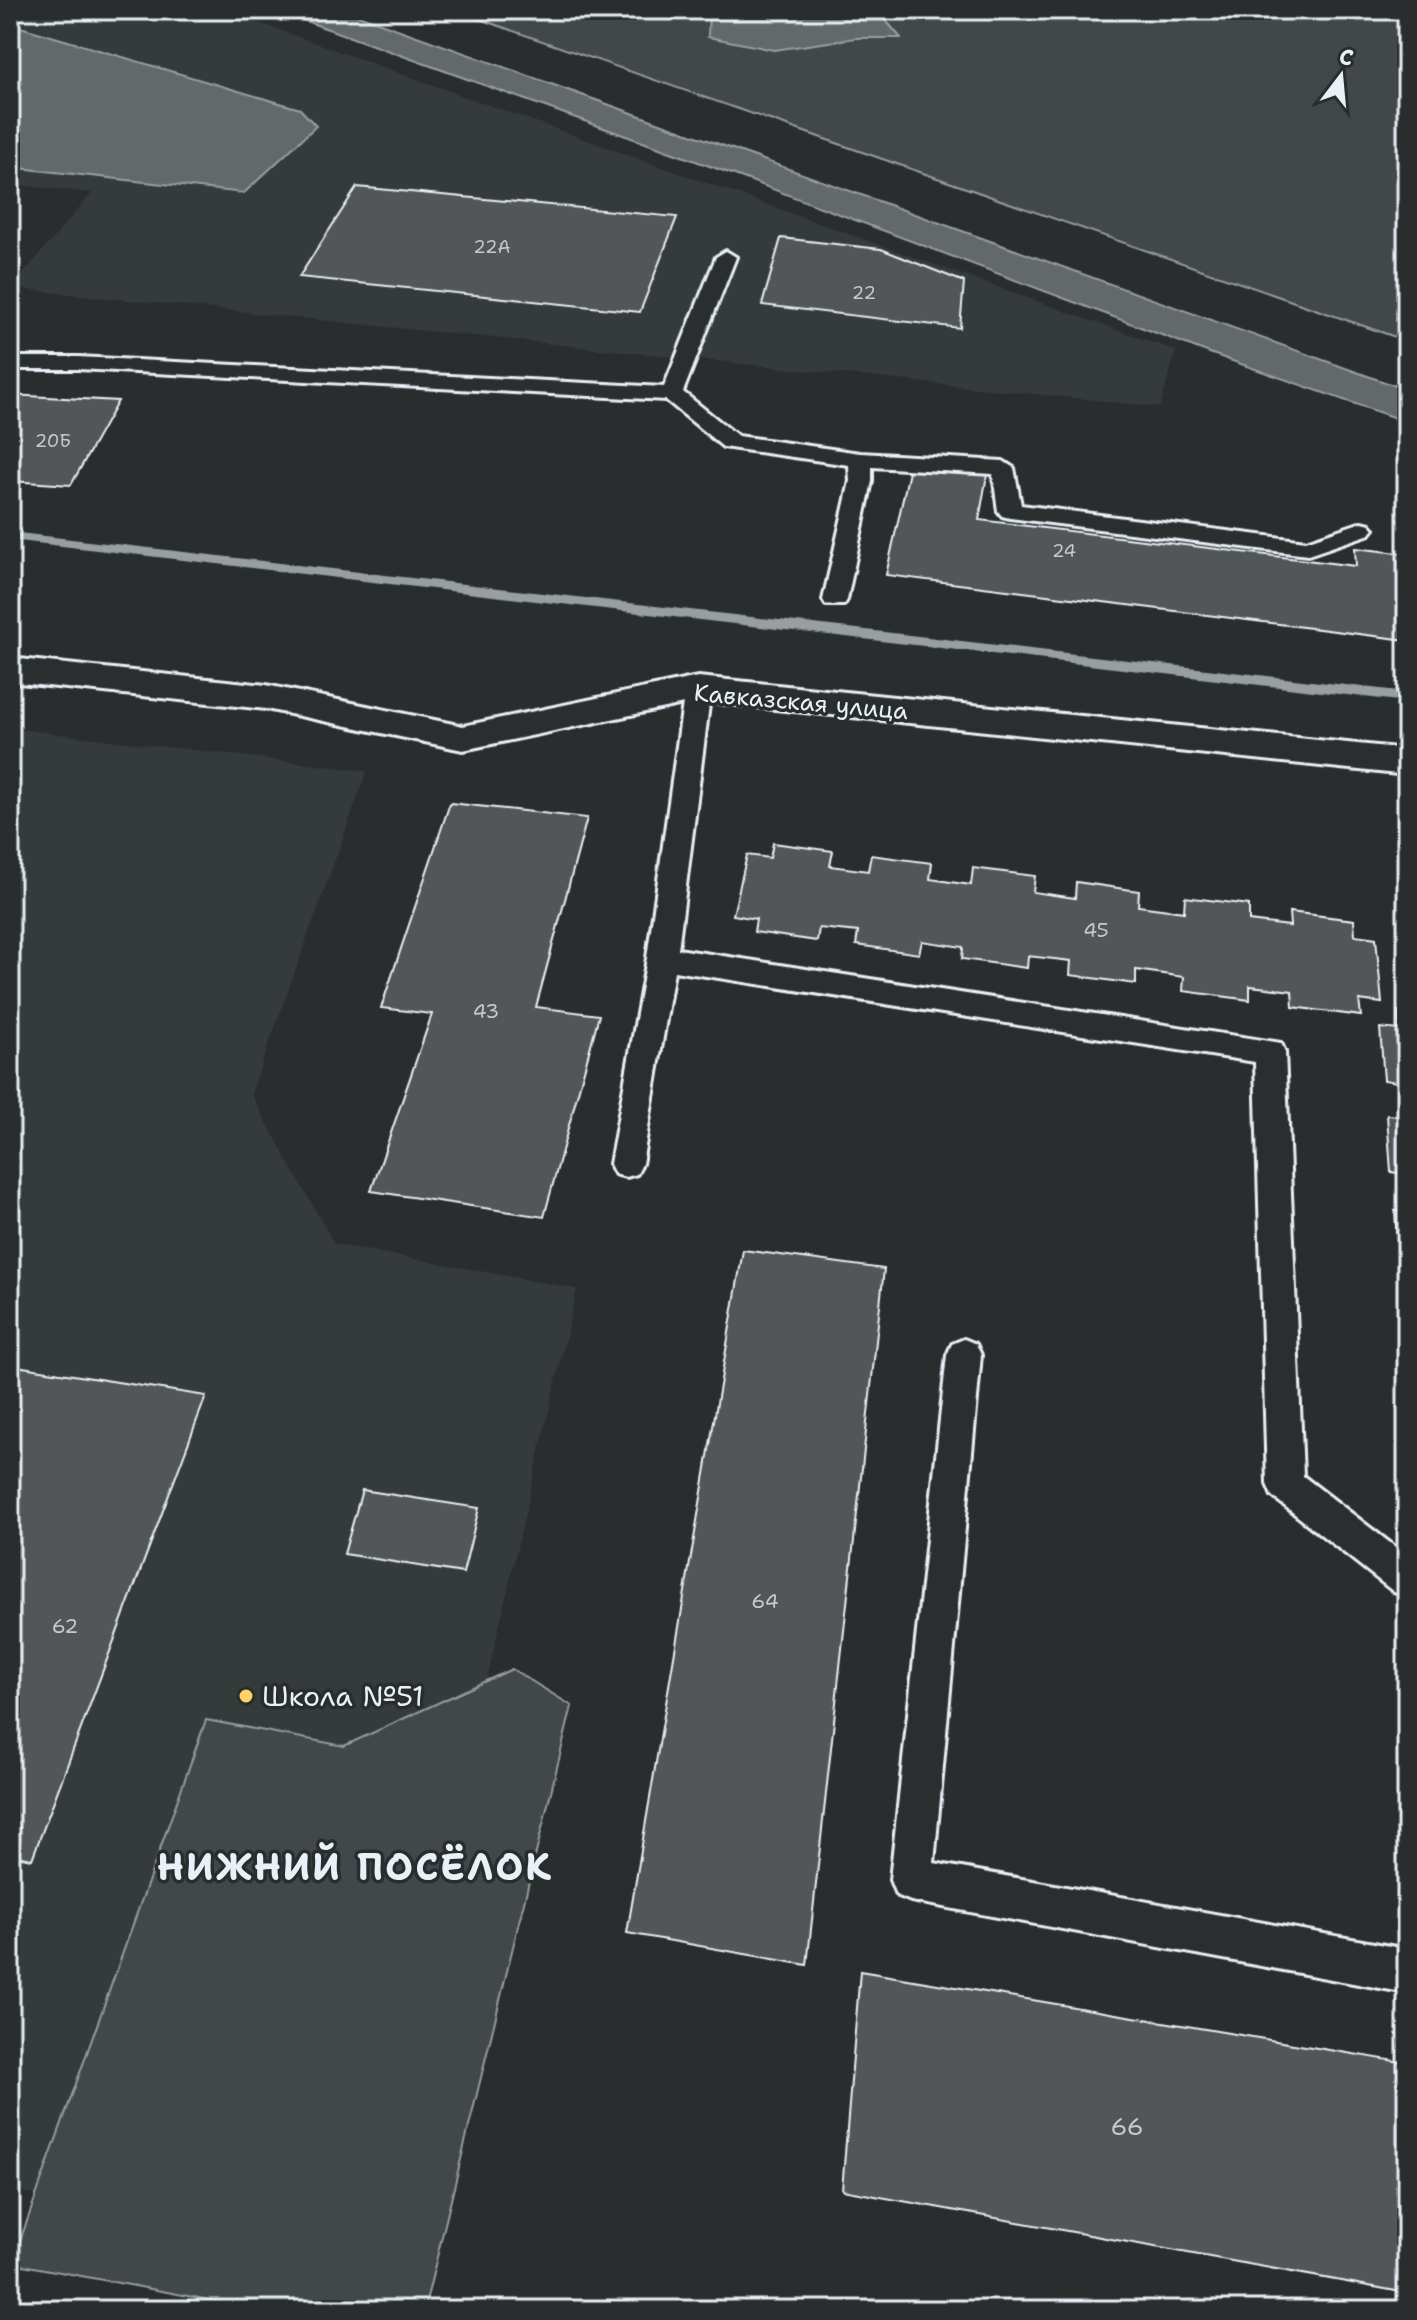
<svg xmlns="http://www.w3.org/2000/svg" width="1417" height="2320" font-family="'Shantell Sans',sans-serif">
  <style>
    .built { fill: #363a3b }
    .green { fill: #424648; stroke: #959ca0; stroke-width: 2 }
    .water { fill: #63686b; stroke: #989fa3; stroke-width: 2 }
    .lines { fill: none; stroke-linecap: round; stroke-linejoin: round }
    .stream { fill: #989fa3; fill-rule: evenodd }
    .building { fill: #535759; stroke: #e8f1f8; stroke-width: 2 }
    .lane-casing { stroke: #e8f1f8; stroke-width: 6 }
    .street-casing { stroke: #e8f1f8; stroke-width: 6 }
    .lane { fill: #2a2d2e; fill-rule: evenodd }
    .street { fill: #2a2d2e; fill-rule: evenodd }
    .poi-dot { fill: #ffd166; stroke: #2a2d2e; stroke-width: 3 }
    .labels { text-anchor: middle; dominant-baseline: central; stroke-width: 7; stroke-linejoin: round; paint-order: stroke }
    .far-number-label { font-size: 18px; fill: #c3cad0 }
    .number-label { font-size: 20px; fill: #c3cad0 }
    .street-label { font-size: 24px; fill: #e8f1f8; stroke: #2a2d2e }
    .near-number-label { font-size: 24px; fill: #c3cad0 }
    .near-poi-label { font-size: 28px; fill: #e8f1f8; stroke: #2a2d2e; text-anchor: start }
    .near-district-label { font-size: 38px; font-weight: bold; letter-spacing: 2px; fill: #e8f1f8; stroke: #2a2d2e }
  </style>
  <rect width="100%" height="100%" fill="#2a2d2e"/>
  <filter id="ink" filterUnits="userSpaceOnUse"><feTurbulence type="fractalNoise" baseFrequency=".0125" numOctaves="2"/><feDisplacementMap in="SourceGraphic" scale="16" xChannelSelector="R" yChannelSelector="G"/><feConvolveMatrix kernelMatrix="1 2 1 2 8 2 1 2 1" color-interpolation-filters="sRGB"/></filter>
  <g filter="url(#ink)">
    <!-- built -->
    <path class="built" d="M 10,10 L 223,10 L 1176,351 L 1160,407 L 11,288 L 92,193 L 10,184 Z
      M 10,728 L 367,771 L 251,1094 L 334,1244 L 577,1289 L 389,2103 L 206,2236 L 10,2189 Z"/>
    <!-- green -->
    <path class="green" d="M 453,10 L 709,10 L 709,37 L 900,37 L 881,15 L 863,10 L 1407,10 L 1407,341 Z
      M 512,1669 L 572,1706 L 424,2310 L 263,2310 L 12,2263 L 206,1720 L 344,1746 Z"/>
    <!-- water -->
    <path class="water" d="M 275,10 L 344,10 L 1407,390 L 1407,422 L 1215,355 L 743,178 Z
      M 709,10 L 863,10 L 881,15 L 901,38 L 856,38 L 774,50 L 708,37 Z
      M 10,24 L 300,109 L 316,126 L 244,193 L 10,167 Z"/>
    <g class="lines">
      <!-- stream -->
      <path class="stream" d="M 10,532 L 1407,692 L 1407,702 L 10,540 Z"/>
    </g>
    <!-- building -->
    <path class="building" d="M 357,187 L 677,217 L 640,312 L 299,277 Z
      M 781,238 L 881,249 L 964,282 L 960,328 L 762,305 Z
      M 10,395 L 118,401 L 71,485 L 10,481 Z
      M 910,467 L 987,475 L 979,520 L 1356,566 L 1355,548 L 1407,554 L 1407,640 L 886,575 Z
      M 450,803 L 587,818 L 536,1007 L 599,1015 L 544,1217 L 371,1191 L 432,1014 L 381,1008 Z
      M 773,843 L 833,851 L 830,866 L 868,871 L 871,855 L 932,863 L 930,879 L 971,885 L 973,868 L 1035,876 L 1033,892 L 1075,898 L 1076,882 L 1139,891 L 1138,906 L 1184,912 L 1185,897 L 1249,905 L 1249,921 L 1290,926 L 1289,912 L 1354,920 L 1355,935 L 1376,938 L 1382,1003 L 1359,1000 L 1361,1016 L 1293,1007 L 1292,991 L 1250,986 L 1250,1000 L 1183,991 L 1184,977 L 1136,970 L 1136,984 L 1070,975 L 1071,961 L 1028,956 L 1027,968 L 962,959 L 963,947 L 922,941 L 919,954 L 856,945 L 858,932 L 819,928 L 817,941 L 754,932 L 756,919 L 733,915 L 747,855 L 770,858 Z
      M 1398,1011 L 1407,1012 L 1407,1174 L 1391,1172 L 1387,1115 L 1406,1117 L 1403,1083 L 1384,1080 L 1380,1028 L 1399,1030 Z
      M 1395,1211 L 1407,1213 L 1407,1275 L 1399,1273 Z
      M 743,1250 L 884,1269 L 807,1965 L 627,1933 Z
      M 1401,1316 L 1407,1317 L 1407,1385 L 1406,1384 Z
      M 10,1365 L 206,1396 L 32,1859 L 10,1855 Z
      M 362,1490 L 479,1508 L 463,1573 L 344,1554 Z
      M 860,1971 L 1407,2063 L 1407,2293 L 842,2190 Z"/>
    <g class="lines">
      <defs>
        <path id="lane" d="M 726,251 L 736,257 L 683,392 L 738,436 L 860,453 L 1003,461 L 1014,468 L 1021,505 L 1306,541 L 1362,522 L 1370,524 L 1374,529 L 1370,534 L 1308,555 L 1010,518 L 1002,516 L 998,511 L 993,474 L 872,467 L 872,481 L 847,600 L 844,605 L 826,605 L 823,600 L 850,481 L 849,465 L 723,447 L 666,400 L 78,369 L 10,369 L 10,357 L 78,357 L 664,387 L 716,257 Z
          M 698,680 L 707,683 L 711,689 L 678,949 L 1281,1043 L 1285,1052 L 1303,1476 L 1407,1556 L 1407,1598 L 1394,1592 L 1272,1496 L 1267,1484 L 1255,1062 L 674,971 L 642,1164 L 637,1174 L 626,1177 L 615,1174 L 610,1164 L 647,958 L 685,689 L 689,683 Z
          M 964,1339 L 976,1344 L 981,1355 L 934,1863 L 1407,1949 L 1407,1993 L 911,1901 L 896,1895 L 890,1880 L 947,1355 L 952,1344 Z"/>
        <path id="street" d="M 10,658 L 266,685 L 463,726 L 698,677 L 1407,749 L 1407,775 L 698,701 L 463,750 L 266,709 L 10,682 Z"/>
      </defs>
      <!-- lane casing -->
      <use href="#lane" class="lane-casing"/>
      <!-- street casing -->
      <use href="#street" class="street-casing"/>
      <!-- lane -->
      <use href="#lane" class="lane"/>
      <!-- street -->
      <use href="#street" class="street"/>
    </g>
  </g>
  <!-- markers -->
  <circle class="poi-dot" cx="246" cy="1696" r="8"/>
  <g class="labels">
    <!-- far-number labels -->
    <g class="far-number-label">
      <text x="492" y="247">22А</text>
      <text x="864" y="293">22</text>
      <text x="53" y="441">20Б</text>
      <text x="1064" y="551">24</text>
    </g>
    <!-- number labels -->
    <g class="number-label">
      <text x="1096" y="930">45</text>
      <text x="486" y="1011">43</text>
      <text x="765" y="1601">64</text>
      <text x="65" y="1626">62</text>
    </g>
    <!-- street labels -->
    <g class="street-label">
      <text transform="translate(801 702) rotate(5)">Кавказская улица</text>
    </g>
    <!-- near-number labels -->
    <g class="near-number-label">
      <text x="1127" y="2127">66</text>
    </g>
    <!-- near-poi labels -->
    <g class="near-poi-label">
      <text x="262" y="1696">Школа №51</text>
    </g>
    <!-- near-district labels -->
    <g class="near-district-label">
      <text x="355" y="1866">НИЖНИЙ ПОСЁЛОК</text>
    </g>
  </g>
  <!-- margin -->
  <rect width="1417" height="2320" fill="none" stroke="#2a2d2e" stroke-width="40"/>
  <rect x="20" y="20" width="1377" height="2280" fill="none" stroke="#e8f1f8" stroke-width="3" filter="url(#ink)"/>
  <!-- north arrow -->
  <g transform="translate(1341 76) rotate(16)" stroke="#2a2d2e" stroke-width="6" paint-order="stroke">
  <path d="M0-6L14 30L0 20L-14 30Z" fill="#e8f1f8"/>
  <text y="-12" font-size="22" font-weight="bold" text-anchor="middle" fill="#e8f1f8">С</text>
  </g>
</svg>
